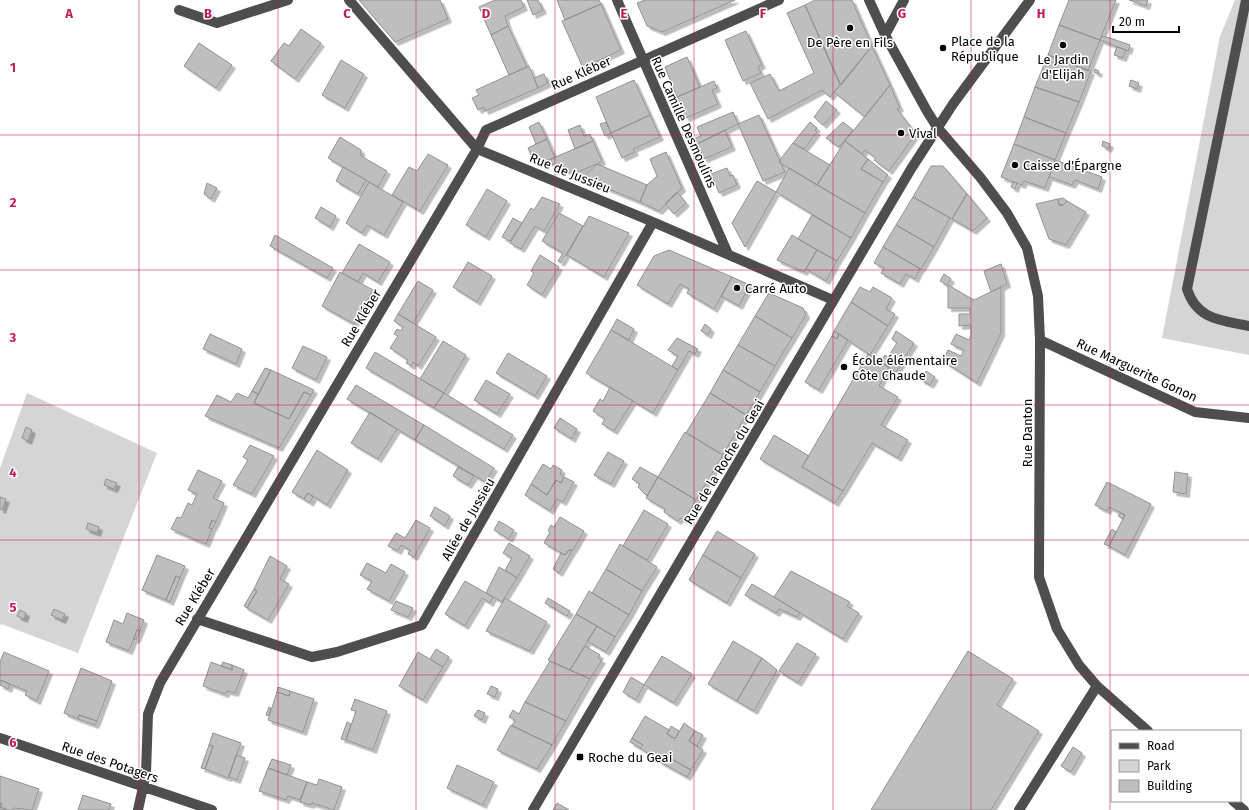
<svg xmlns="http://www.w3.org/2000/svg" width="1249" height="810" font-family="'Fira Sans',sans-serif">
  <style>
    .green { fill: #d5d5d5 }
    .building { fill: #bebebe; stroke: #929292; filter: url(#shadow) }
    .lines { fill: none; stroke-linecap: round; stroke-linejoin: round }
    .minor { stroke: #4e4e4e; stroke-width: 10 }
    .grid { fill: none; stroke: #c2185b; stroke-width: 1; stroke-opacity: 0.55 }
    .poi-dot { fill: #000; stroke: #fff; stroke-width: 1.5 }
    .labels { text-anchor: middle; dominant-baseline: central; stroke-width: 3; stroke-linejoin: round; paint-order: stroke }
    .poi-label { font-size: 13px; fill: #000; stroke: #fff; text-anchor: start }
    .street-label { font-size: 13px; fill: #000; stroke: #fff }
    .grid-label { font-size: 13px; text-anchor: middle; font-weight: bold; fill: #c2185b; stroke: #fff; stroke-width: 3; stroke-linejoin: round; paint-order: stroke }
  </style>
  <defs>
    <filter id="shadow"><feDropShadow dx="3.5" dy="3.5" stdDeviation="0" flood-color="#0004"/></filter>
  </defs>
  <rect width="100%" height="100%" fill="#fff"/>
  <!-- green -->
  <path class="green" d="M 1235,0 L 1249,0 L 1249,355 L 1162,338 L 1220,36 Z
    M 27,393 L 157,453 L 78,653 L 1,624 L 0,626 L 0,468 Z"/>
  <!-- building -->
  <path class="building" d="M 359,0 L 440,0 L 448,19 L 395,42 Z
    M 495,0 L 521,0 L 524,7 L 505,16 L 508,26 L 491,35 L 479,7 Z
    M 527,0 L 538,0 L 543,10 L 533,15 Z
    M 557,0 L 599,0 L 601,4 L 565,20 Z
    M 645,0 L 735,0 L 662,32 L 647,26 L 637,3 Z
    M 815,0 L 852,0 L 872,46 L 841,85 L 805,5 Z
    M 1069,0 L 1116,0 L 1100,40 L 1059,25 Z
    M 1129,0 L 1148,0 L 1146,6 Z
    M 601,4 L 621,50 L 583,68 L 562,21 Z
    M 805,5 L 840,85 L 830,97 L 822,90 L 768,119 L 750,83 L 770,74 L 779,91 L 814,73 L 787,13 Z
    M 1059,25 L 1100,40 L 1088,71 L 1048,55 Z
    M 508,26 L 527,67 L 509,75 L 491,35 Z
    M 301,29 L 321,43 L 295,79 L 271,61 L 284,43 L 289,46 Z
    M 746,31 L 762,65 L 758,67 L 761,73 L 743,81 L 725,40 Z
    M 1102,36 L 1110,38 L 1130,45 L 1128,51 L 1100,40 Z
    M 199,43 L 232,65 L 216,88 L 184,66 Z
    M 872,46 L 890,85 L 865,117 L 834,92 Z
    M 1117,47 L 1126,50 L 1123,58 L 1114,55 Z
    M 1048,55 L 1091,71 L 1079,102 L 1035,87 Z
    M 687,57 L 700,87 L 677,97 L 665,67 Z
    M 341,60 L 364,74 L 345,108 L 322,95 Z
    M 529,66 L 538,88 L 485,111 L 484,107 L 478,110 L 472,98 L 479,95 L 476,90 Z
    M 1095,69 L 1099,71 L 1098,74 L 1094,72 Z
    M 544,74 L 548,83 L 538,88 L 534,78 Z
    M 634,80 L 650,115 L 611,133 L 596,97 Z
    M 1131,80 L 1139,83 L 1137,89 L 1129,86 Z
    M 714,81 L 717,88 L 712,90 L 718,104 L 686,118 L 677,97 Z
    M 890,85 L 900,108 L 897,109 L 916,134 L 889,171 L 874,160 L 876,158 L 865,150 L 862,154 L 845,141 Z
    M 1035,87 L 1079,102 L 1066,133 L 1024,117 Z
    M 826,101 L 837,110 L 823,125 L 814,117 Z
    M 733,112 L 738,124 L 697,144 L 695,138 L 701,136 L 697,127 Z
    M 650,115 L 660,137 L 633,149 L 635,152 L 622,158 L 611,133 Z
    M 759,115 L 785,172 L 763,181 L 738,124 Z
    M 1024,117 L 1066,133 L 1055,160 L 1014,144 Z
    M 539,122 L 547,139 L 536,144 L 529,127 Z
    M 606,122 L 611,133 L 605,136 L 600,124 Z
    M 810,122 L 817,128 L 815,130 L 817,132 L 804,149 L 793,143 Z
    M 843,122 L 853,130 L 839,147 L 826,138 Z
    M 580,125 L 584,136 L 590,134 L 593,141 L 575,149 L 568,130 Z
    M 725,130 L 732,147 L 704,159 L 697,144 Z
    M 340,137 L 361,150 L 361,156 L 387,171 L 378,187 L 328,158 Z
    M 547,139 L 555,158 L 546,161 L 531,155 L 528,148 Z
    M 593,141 L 602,161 L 597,164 L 573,174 L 546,161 Z
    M 845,141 L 868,159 L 861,169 L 883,182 L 865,213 L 817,185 Z
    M 1103,141 L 1110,144 L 1108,149 L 1102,146 Z
    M 793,143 L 830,165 L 817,185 L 780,163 L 779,161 Z
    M 1014,144 L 1055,160 L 1045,188 L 1024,181 L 1022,185 L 1001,177 Z
    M 666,152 L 682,188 L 659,211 L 640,202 L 647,185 L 657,176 L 650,159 Z
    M 428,154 L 448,165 L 420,211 L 392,195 L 409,167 L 417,171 Z
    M 868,159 L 888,175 L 883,182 L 861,169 Z
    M 1055,160 L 1102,177 L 1098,189 L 1075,180 L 1072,185 L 1049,177 Z
    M 597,164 L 647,185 L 640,202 L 582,178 Z
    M 931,166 L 943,166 L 967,194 L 952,219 L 913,197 Z
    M 343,167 L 366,180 L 358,194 L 336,181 Z
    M 727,168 L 730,176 L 733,175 L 737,185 L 719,193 L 711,174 Z
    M 789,168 L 865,213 L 851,238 L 776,192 Z
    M 757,181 L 776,192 L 745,247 L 732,223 Z
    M 369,182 L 403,202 L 384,235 L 367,225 L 362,233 L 346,223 Z
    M 1013,182 L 1017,183 L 1015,189 L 1011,187 Z
    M 207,183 L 217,188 L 211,199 L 204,194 Z
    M 487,189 L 507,201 L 486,237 L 466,225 Z
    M 677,192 L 686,203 L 674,214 L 665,204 Z
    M 967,194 L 987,218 L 973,231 L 952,219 Z
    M 542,197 L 560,204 L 544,231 L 535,226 L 521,249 L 510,243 L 531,208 L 534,210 Z
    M 913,197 L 950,218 L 934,247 L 896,225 Z
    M 1063,198 L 1067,201 L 1063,205 L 1059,205 L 1058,199 Z
    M 1058,199 L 1059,205 L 1063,205 L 1067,201 L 1086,212 L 1066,245 L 1049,239 L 1036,204 Z
    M 321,207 L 336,216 L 330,227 L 315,218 Z
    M 559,213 L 583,226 L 561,263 L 558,261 L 563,253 L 542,241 Z
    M 812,215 L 851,238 L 837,261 L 798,239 Z
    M 589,216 L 629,233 L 604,277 L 567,255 Z
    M 513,218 L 522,223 L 510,241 L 502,237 Z
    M 896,225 L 934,247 L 921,269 L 883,247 Z
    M 275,235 L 333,268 L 327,278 L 270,246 Z
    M 792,235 L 817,250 L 804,272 L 777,260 Z
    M 359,244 L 390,262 L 378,282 L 363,273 L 358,282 L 342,273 Z
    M 883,247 L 920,269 L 915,279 L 906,274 L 900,284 L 881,273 L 884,268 L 874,263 Z
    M 669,250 L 732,277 L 714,309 L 687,293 L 689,289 L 680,284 L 668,304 L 637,285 L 654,256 Z
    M 817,250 L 837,261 L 826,281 L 806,269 Z
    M 540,255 L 559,267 L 542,295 L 527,285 L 534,273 L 531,271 Z
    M 468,262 L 492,276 L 477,302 L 453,287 Z
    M 1001,264 L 1007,284 L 991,292 L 984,271 Z
    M 340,272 L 373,290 L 354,324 L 322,306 Z
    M 944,274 L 951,279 L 947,285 L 940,281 Z
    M 732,277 L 750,285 L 739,306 L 721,296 Z
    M 418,281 L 433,290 L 413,323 L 398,314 Z
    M 948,285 L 974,300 L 1001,287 L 1001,333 L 977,383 L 943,361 L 948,350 L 961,356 L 964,350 L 951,344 L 956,334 L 969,340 L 971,335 L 971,325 L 959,326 L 959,314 L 970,314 L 970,308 L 948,308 Z
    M 860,287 L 870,292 L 873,287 L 892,298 L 886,309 L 895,314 L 888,326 L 851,302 Z
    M 769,293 L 803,308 L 806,315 L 792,338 L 755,316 Z
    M 851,302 L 888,326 L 870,355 L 834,331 Z
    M 398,314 L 436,337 L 418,366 L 413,362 L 411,366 L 406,363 L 408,360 L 390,348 L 398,336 L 394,334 L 397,329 L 401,331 L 403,327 L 394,321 Z
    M 755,316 L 792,338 L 775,366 L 738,345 Z
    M 617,319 L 634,329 L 629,340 L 611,330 Z
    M 705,324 L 711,329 L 708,335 L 701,331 Z
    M 611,330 L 678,370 L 653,413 L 586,373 Z
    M 834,331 L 839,334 L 837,339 L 832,336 Z
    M 896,331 L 914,343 L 896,372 L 880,362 L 885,355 L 888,357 L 897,343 L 892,339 Z
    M 210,334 L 242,349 L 236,364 L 203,349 Z
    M 839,334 L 848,340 L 819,390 L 805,382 L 832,336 L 837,339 Z
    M 677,338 L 698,349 L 695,354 L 689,351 L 678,370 L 672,366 L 678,356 L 668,350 Z
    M 443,341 L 466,355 L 444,393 L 420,379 Z
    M 738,345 L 775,366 L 760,392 L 723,370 Z
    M 303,346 L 327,357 L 316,380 L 292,368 Z
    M 375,352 L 444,393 L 434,408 L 366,368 Z
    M 508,353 L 547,376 L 535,396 L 496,373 Z
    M 868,354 L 889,367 L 879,386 L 898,397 L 881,425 L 908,440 L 898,458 L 872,443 L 843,491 L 802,467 Z
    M 265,368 L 271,370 L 258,394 L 252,391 Z
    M 271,370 L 314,390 L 311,395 L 304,392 L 289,419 L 254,403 Z
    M 723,370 L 760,392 L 746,415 L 710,393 Z
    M 926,371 L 935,377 L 930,385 L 921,380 Z
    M 486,380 L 510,394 L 497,414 L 474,400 Z
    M 356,385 L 424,425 L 415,440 L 347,399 Z
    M 610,387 L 633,401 L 614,431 L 602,424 L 605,419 L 593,411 L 600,399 L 603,401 Z
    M 252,391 L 258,394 L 254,403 L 289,419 L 304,392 L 311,395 L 279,448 L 205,416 L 217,395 L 231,402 L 237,393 L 248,398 Z
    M 444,393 L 513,435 L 504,449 L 434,408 Z
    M 710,393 L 746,415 L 723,455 L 686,433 Z
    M 370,412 L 397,429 L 378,459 L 351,443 Z
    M 560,418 L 577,429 L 572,439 L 554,428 Z
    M 424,425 L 494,468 L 485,482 L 415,440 Z
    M 26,427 L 32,430 L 28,441 L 22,438 Z
    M 685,432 L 723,455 L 696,500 L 658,477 Z
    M 774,435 L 809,456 L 802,467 L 843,491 L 835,503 L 760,459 Z
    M 250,445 L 274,456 L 252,494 L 233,485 L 248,460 L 243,457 Z
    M 317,450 L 348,470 L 327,505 L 308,493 L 304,499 L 292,492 Z
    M 608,452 L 624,461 L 611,484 L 594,475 Z
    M 543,464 L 551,469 L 553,465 L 562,470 L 560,474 L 564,477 L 561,483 L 556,480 L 547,495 L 531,484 Z
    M 458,467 L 474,476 L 468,485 L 453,476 Z
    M 640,467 L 658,477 L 647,496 L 638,487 L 640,484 L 632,479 Z
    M 198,470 L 222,481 L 213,498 L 224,503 L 216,522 L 212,520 L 209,528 L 212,529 L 206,544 L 171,529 L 177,517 L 181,518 L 188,503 L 192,505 L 197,494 L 188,490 Z
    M 1175,472 L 1188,474 L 1186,494 L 1173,492 Z
    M 564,477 L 574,482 L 563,502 L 557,499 L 550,511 L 525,495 L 531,484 L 547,495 L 556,480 L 561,483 Z
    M 658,477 L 696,500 L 684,520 L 680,518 L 678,521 L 664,512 L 665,509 L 646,498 Z
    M 106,479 L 117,483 L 114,489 L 104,485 Z
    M 1107,482 L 1151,504 L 1125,555 L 1109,546 L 1125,515 L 1109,507 L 1107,511 L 1095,505 Z
    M 308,493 L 313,497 L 310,503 L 304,499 Z
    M 0,497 L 6,499 L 2,510 L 0,509 Z
    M 435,507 L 450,516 L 445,526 L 430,516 Z
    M 644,510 L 668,524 L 647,560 L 623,546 Z
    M 1120,513 L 1125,515 L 1123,519 L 1118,516 Z
    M 560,517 L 584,531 L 573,550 L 569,550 L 565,555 L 544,543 L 550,532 L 548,531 L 551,525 L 554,527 Z
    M 212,520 L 216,522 L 212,529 L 209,528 Z
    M 416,520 L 430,528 L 414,557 L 408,554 L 410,550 L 401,545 L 398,551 L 388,546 L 396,533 L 405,538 Z
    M 499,521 L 514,530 L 509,539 L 494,530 Z
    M 88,523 L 99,527 L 97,533 L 86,529 Z
    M 1112,529 L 1116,532 L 1109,546 L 1104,544 Z
    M 717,531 L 755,554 L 741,578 L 703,555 Z
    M 509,543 L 530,556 L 517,578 L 505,570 L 512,558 L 503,553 Z
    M 620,544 L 657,567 L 642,591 L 606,569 Z
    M 569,550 L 572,551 L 559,573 L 553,569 L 561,553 L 565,555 Z
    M 157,555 L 185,566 L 180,578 L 176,576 L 166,600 L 142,590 Z
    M 703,555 L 741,578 L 727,603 L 689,580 Z
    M 270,556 L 287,566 L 280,579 L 289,584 L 268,620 L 247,608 L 257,591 L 254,589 Z
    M 367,563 L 386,573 L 391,564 L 405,572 L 389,601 L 367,589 L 372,581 L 360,575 Z
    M 499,567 L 517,578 L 502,602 L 486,593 Z
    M 606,569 L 642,591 L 629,615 L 592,593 Z
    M 791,571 L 850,602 L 847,606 L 859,613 L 843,639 L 774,597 Z
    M 176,576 L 180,578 L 170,602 L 166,600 Z
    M 465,581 L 493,597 L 490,603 L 482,598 L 465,626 L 445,614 Z
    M 752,584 L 774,597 L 800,613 L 797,617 L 779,609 L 776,613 L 745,595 Z
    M 254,589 L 257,591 L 247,608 L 244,606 Z
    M 589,591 L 629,615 L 615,637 L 576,614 Z
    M 505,598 L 547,622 L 530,651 L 486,631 Z
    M 548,598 L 570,611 L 567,616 L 545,603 Z
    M 396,601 L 413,608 L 408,617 L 391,610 Z
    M 54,609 L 65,614 L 62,620 L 51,615 Z
    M 20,610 L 26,613 L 24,619 L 17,616 Z
    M 127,613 L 144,620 L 140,631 L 137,630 L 129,651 L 106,642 L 114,620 L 123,624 Z
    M 576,614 L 597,626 L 570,670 L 548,660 Z
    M 597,626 L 615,637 L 606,652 L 587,641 Z
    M 137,630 L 140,631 L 136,640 L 134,639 Z
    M 733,641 L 762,658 L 737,701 L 708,684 Z
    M 797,643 L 816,654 L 798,683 L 779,671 Z
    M 585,646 L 600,655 L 598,658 L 602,660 L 590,679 L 570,670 Z
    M 436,649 L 449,657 L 443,667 L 430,659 Z
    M 968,651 L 1013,679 L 997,705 L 1039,731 L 991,810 L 871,810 Z
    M 4,652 L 49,671 L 37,701 L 25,695 L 27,691 L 0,680 L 0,662 Z
    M 418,652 L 443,667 L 423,700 L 399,686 Z
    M 662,656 L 692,674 L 674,703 L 644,685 Z
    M 762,658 L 777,670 L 754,711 L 737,701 Z
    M 550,661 L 590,679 L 566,721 L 525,702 Z
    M 211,662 L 232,670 L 232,665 L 244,670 L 235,693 L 227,691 L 225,694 L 203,686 Z
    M 223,662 L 232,665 L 232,670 L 221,666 Z
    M 81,668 L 112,681 L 97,721 L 79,715 L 78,719 L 64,713 Z
    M 631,677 L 644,685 L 636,700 L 623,692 Z
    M 0,680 L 10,684 L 8,689 L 0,685 Z
    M 491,686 L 498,689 L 495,697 L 487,694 Z
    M 278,687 L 290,691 L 289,696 L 277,692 Z
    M 290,691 L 314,699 L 303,732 L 268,720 L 277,692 L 289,696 Z
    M 355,699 L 387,711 L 373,750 L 346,740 L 356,711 L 351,710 Z
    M 525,702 L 566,721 L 552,745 L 512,726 L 515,720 L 509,717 L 513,710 L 519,714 Z
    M 269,707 L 271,708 L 269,716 L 266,715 Z
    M 478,710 L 485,713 L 482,720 L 474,716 Z
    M 79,715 L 97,721 L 95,725 L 78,719 Z
    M 645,716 L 669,730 L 667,734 L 675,739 L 684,723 L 695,731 L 689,741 L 703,750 L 691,770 L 666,756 L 662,763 L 640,748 L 643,745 L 632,738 Z
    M 347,722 L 351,724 L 346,740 L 341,739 Z
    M 511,725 L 552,745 L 537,769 L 497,750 Z
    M 671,726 L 679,731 L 675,739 L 667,734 Z
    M 695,731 L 703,735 L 697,746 L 689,741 Z
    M 213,733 L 241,743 L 228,778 L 205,769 L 213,746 L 209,745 Z
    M 632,738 L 643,745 L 640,748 L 630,742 Z
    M 209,745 L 213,746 L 205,769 L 201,768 Z
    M 1073,747 L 1082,753 L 1071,772 L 1061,766 Z
    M 236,755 L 245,758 L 237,780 L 229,777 Z
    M 666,756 L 691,770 L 687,777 L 662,763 Z
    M 272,759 L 291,765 L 287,775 L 268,768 Z
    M 457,765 L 494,782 L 483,805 L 447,788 Z
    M 268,768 L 307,782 L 300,800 L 288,796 L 286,800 L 259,791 Z
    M 0,776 L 39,789 L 32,810 L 14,808 L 13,810 L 8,810 L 0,807 L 2,804 L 0,803 Z
    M 319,779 L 342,787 L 334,810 L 312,803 L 311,805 L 300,802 L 307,782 L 317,785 Z
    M 83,795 L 111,804 L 109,810 L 78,810 Z
    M 0,803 L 2,804 L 0,807 L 8,810 L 0,810 Z
    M 557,803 L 569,810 L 553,810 Z"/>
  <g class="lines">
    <!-- minor -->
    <path class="minor" d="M 349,0 L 477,149 L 653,222 L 833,300
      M 617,0 L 728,254
      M 869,0 L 885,35 L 927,111 L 937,127 L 980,177 L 1007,213 L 1027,248 L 1038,296 L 1040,340 L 1039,577 L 1057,629 L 1079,665 L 1097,686 L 1148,731
      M 1246,0 L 1187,289 C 1197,320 1221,320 1249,326
      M 179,10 L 217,23 L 288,0
      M 885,35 L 904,0
      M 1040,340 L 1195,412 L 1249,418
      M 197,619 L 312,657 L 337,652 L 422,625 L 653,222
      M 0,738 L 212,810
      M 1233,801 L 1244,810
      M 138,810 L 146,773 L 148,714 L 160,683 L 477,149 L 486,130 L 779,0
      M 533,810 L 911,169 L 953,104 L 1030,0
      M 1019,810 L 1097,686"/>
  </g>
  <!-- grid -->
  <path class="grid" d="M 139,0 L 139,810M 278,0 L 278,810M 416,0 L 416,810M 555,0 L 555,810M 694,0 L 694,810M 833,0 L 833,810M 971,0 L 971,810M 1110,0 L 1110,810M 0,135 L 1249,135M 0,270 L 1249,270M 0,405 L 1249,405M 0,540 L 1249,540M 0,675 L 1249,675"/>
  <!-- markers -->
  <g class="poi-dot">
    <circle cx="850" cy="28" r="4"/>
    <circle cx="1063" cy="45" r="4"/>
    <circle cx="943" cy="48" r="4"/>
    <circle cx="901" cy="133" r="4"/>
    <circle cx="1015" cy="165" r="4"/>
    <circle cx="737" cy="288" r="4"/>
    <circle cx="844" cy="367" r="4"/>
    <rect x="576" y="753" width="8" height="8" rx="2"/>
  </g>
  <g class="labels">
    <!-- poi labels -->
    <g class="poi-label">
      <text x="951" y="41">Place de la<tspan x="951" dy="15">République</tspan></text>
      <text x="850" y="42" text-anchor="middle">De Père en Fils</text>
      <text x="1063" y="59" text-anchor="middle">Le Jardin<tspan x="1063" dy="15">d'Elijah</tspan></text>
      <text x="909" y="133">Vival</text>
      <text x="1023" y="165">Caisse d'Épargne</text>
      <text x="745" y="288">Carré Auto</text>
      <text x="852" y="360">École élémentaire<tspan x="852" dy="15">Côte Chaude</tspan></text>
      <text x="588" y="757">Roche du Geai</text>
    </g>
    <!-- street labels -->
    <g class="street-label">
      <text transform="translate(581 73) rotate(-24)">Rue Kléber</text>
      <text transform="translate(684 122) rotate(66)">Rue Camille Desmoulins</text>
      <text transform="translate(570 173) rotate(22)">Rue de Jussieu</text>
      <text transform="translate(361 318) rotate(-59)">Rue Kléber</text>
      <text transform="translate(1137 370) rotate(25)">Rue Marguerite Gonon</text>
      <text transform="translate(1027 433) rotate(-90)">Rue Danton</text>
      <text transform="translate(724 462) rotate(-59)">Rue de la Roche du Geai</text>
      <text transform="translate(468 519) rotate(-60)">Allée de Jussieu</text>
      <text transform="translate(195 597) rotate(-59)">Rue Kléber</text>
      <text transform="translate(110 762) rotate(19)">Rue des Potagers</text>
    </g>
  </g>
  <g class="grid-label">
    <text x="69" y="18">A</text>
    <text x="208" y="18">B</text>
    <text x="347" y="18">C</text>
    <text x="486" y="18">D</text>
    <text x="624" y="18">E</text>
    <text x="763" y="18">F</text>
    <text x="902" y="18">G</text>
    <text x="1041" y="18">H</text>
    <text x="13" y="72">1</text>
    <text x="13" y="207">2</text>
    <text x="13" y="342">3</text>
    <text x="13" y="477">4</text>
    <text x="13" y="612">5</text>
    <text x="13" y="747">6</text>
  </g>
  <!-- legend -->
  <rect x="1111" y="730" width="130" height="72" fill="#ffffff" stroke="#999999"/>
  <rect x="1119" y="743" width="20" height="6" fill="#4e4e4e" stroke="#999999"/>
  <text x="1147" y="750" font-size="12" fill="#000000">Road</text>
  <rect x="1119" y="760" width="20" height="12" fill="#d5d5d5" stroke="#999999"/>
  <text x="1147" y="770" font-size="12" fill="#000000">Park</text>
  <rect x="1119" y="780" width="20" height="12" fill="#bebebe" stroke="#999999"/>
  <text x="1147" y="790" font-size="12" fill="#000000">Building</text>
  <!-- scale -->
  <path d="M1113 26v6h66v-6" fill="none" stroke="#000000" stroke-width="2"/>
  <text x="1119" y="26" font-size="12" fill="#000000" stroke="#ffffff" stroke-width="3" paint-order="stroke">20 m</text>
</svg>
